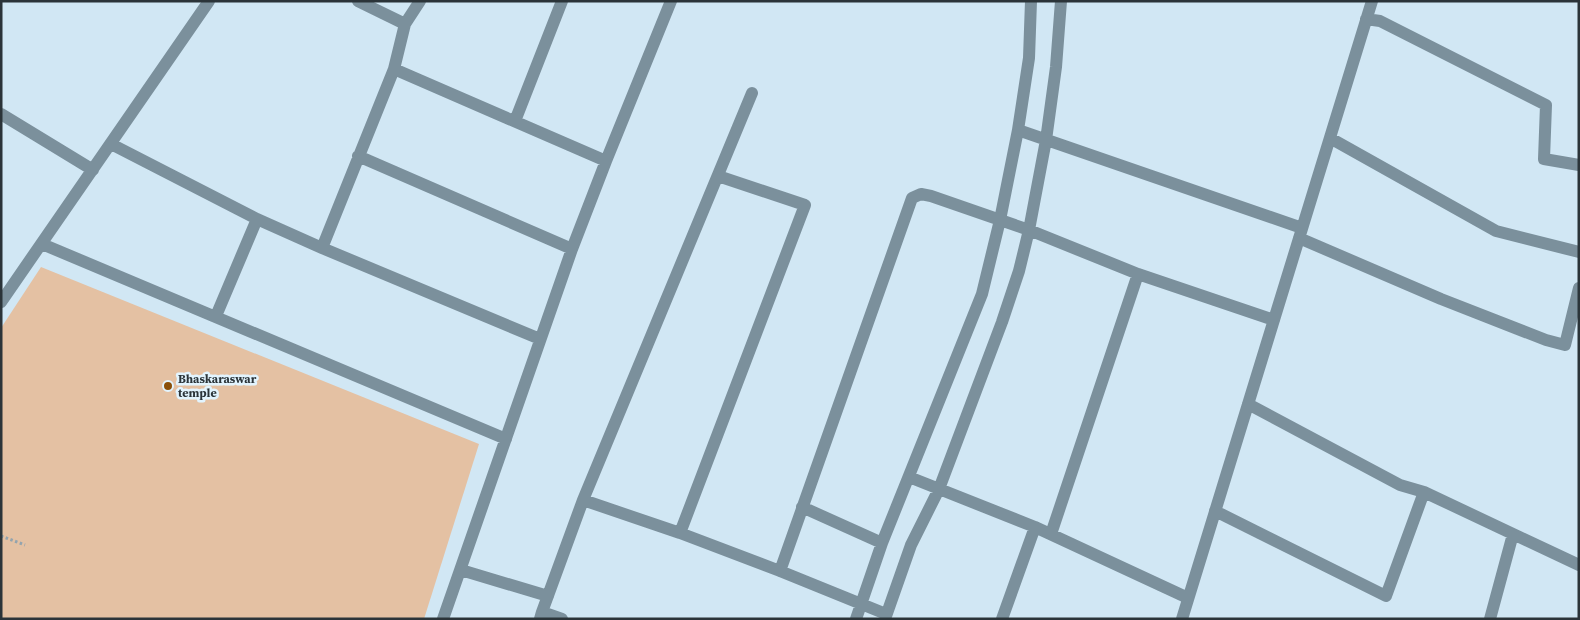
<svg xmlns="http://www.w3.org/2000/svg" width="1580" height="620" font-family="'Source Serif 4',serif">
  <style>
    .green { fill: #e4c1a3 }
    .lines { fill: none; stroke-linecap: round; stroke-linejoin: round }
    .path { stroke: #93a4ae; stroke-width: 3; stroke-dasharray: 2.5 2.5; stroke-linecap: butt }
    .minor { stroke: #7b909c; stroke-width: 12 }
    .poi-dot { fill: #8a4f09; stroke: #e2f4fe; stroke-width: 2 }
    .labels { text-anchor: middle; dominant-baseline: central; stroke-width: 5; stroke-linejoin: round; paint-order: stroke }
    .poi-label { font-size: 12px; font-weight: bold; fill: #2b3439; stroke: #e2f4fe; text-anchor: start }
  </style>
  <rect width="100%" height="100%" fill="#d1e7f4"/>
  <!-- green -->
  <path class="green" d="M 41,267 L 479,444 L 424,619 L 1,619 L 1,328 Z"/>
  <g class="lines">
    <!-- path -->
    <path class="path" d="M 1,536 L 25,545"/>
    <!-- minor -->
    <path class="minor" d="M 358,1 L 405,24
      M 420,1 L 405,24 L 394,69 L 322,248 L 540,339
      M 1366,19 L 1380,21 L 1546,105 L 1544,159 L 1579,165
      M 1,114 L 93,170
      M 515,121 L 562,1
      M 1018,130 L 1302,228
      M 1330,138 L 1496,231 L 1579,252
      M 111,144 L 257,219 L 322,248
      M 358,156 L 572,249 L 606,161 L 394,69
      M 606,161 L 671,1
      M 1299,238 L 1441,299 L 1546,340 L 1565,345 L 1579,288
      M 42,244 L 506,439
      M 1,302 L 209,1
      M 216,316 L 257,219
      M 1248,404 L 1400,485 L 1424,492 L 1579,565
      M 909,477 L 1035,527 L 1188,598
      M 583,500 L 680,533 L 780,571 L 886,614
      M 802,507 L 882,543
      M 1215,511 L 1386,596 L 1424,492
      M 680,533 L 805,205 L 718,176
      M 1051,534 L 1138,274
      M 461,570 L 548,596
      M 780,571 L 912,198 L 921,194 L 931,196 L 1029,230 L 1138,274 L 1274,320
      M 542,612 L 583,500 L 752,93
      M 443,619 L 572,249
      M 540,619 L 542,612 L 562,619
      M 856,619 L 882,543 L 982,294 L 1000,220 L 1018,130 L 1029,58 L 1031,1
      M 885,619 L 911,545 L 939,489 L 1002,322 L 1019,271 L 1029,230 L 1046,140 L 1056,67 L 1061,1
      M 1002,619 L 1035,527
      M 1182,619 L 1372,1
      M 1490,619 L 1513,534"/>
  </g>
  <!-- markers -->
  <circle class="poi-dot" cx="168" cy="386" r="5"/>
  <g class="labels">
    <!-- poi labels -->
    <g class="poi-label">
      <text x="178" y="379">Bhaskaraswar<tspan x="178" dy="14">temple</tspan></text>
    </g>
  </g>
  <!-- border -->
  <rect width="1580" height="620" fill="none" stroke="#2b3439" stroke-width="5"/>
</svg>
